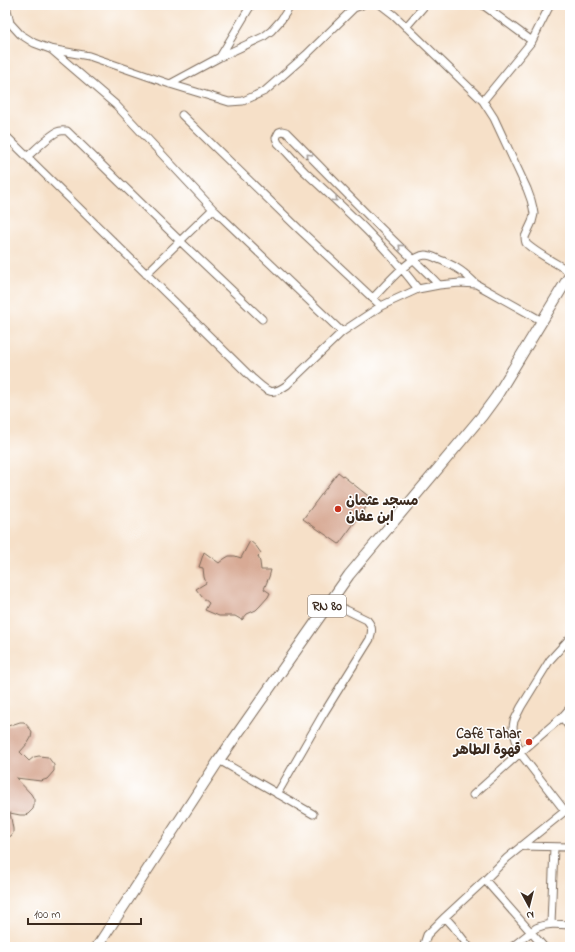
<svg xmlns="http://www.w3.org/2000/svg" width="575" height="952" font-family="'Indie Flower','Playpen Sans Arabic',sans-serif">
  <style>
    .building { fill: #d8aa95 }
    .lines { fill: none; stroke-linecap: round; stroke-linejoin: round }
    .street-casing { stroke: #7c6a5a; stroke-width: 9 }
    .primary-casing { stroke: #7c6a5a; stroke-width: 12 }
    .street { stroke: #fff; stroke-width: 7 }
    .primary { stroke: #fff; stroke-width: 10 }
    .oneway { stroke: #a79f9a }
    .poi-dot { fill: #c8321e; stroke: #fff; stroke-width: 1.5 }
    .labels { text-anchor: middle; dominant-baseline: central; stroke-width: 3; stroke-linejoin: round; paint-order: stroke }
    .shield { fill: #fff; stroke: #766a62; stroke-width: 1 }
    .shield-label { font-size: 13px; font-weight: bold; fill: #3b2a1e }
    .poi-label { font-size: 14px; font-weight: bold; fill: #3b2a1e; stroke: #fff; text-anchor: start }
  </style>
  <rect width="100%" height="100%" fill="#fff"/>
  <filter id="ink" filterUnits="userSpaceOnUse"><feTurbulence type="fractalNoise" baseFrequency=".025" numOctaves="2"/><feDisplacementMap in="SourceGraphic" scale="8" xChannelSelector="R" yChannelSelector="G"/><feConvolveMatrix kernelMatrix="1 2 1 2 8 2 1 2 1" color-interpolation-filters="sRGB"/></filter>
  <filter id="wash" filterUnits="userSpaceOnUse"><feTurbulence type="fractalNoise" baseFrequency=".012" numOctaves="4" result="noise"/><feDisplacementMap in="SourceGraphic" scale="16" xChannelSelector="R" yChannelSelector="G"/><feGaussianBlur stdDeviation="0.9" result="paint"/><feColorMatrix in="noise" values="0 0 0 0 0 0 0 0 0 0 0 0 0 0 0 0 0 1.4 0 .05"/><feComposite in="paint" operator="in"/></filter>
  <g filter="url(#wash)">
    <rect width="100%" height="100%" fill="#f6e0c8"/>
    <g id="blocks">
      <!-- building -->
      <path class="building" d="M 338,472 L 372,499 L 339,544 L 303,519 Z
        M 250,541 L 256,546 L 261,553 L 258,556 L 260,562 L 261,570 L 271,570 L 269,577 L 264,589 L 270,593 L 268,597 L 260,606 L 256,610 L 247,614 L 242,620 L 235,616 L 219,616 L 205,610 L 209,603 L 202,597 L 196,589 L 206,583 L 204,577 L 203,568 L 199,567 L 204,552 L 219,563 L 224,559 L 229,556 L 235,556 L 241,558 Z
        M 20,722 L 24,722 L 31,730 L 32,732 L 31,738 L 28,743 L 20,752 L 29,761 L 34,757 L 39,756 L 48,757 L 54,765 L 54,771 L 47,779 L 41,781 L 16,778 L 31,794 L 34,799 L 34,805 L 33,809 L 28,814 L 25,815 L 20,815 L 10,813 L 13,829 L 13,833 L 11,836 L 5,838 L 5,727 Z"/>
    </g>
  </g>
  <g filter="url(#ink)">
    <use href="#blocks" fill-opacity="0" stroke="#7c6a5a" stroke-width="1"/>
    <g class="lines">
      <defs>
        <path id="street" d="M 6,5 L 10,23 L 20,34 L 34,43 L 50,49 L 89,56 L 170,84 L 229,102 L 243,101 L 265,91 L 306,55 L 354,8 L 362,5
          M 381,5 L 394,15 L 483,101 L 494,118 L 527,189 L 531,200 L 533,208 L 534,214 L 532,222 L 525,237 C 525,239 525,240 526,243 C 531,250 561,266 570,272
          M 483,5 L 532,41
          M 406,27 L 425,5
          M 52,50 L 116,105 L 213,209 L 342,332
          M 220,57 L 251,5
          M 170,84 L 220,57 L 263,37 L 271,31 L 281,20 L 291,5
          M 483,101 L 532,41 L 550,5
          M 182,115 L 300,230 L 381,306
          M 5,135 L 253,379 C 267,391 270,397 287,385 L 342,332 L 381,306 L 418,289 L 439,285 L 460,283 L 476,284 L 542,321
          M 27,157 C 35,150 49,136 57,132 C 61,130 64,131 67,131 L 180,241 L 262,319
          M 146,274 L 213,209
          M 418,289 C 385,245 345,209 305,172 C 296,163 287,152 278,143 L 276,138 L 279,132 L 282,131 L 286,132 C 321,167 355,203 390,237 C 406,253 423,268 439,285
          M 373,298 C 384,287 410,256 425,255 C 432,255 437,259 443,261 C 457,267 465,273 476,284
          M 562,717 L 570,728
          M 219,760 L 313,814
          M 277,794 L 322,716 L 370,639 C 372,631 373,627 367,620 L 330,602
          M 473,795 L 520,753 L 562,717 L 570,708
          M 565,811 L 520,753 L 514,733 L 513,727 L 514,721 L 521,707 L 550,660 L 570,638
          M 521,846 L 570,847
          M 485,880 L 544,947
          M 445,917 L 453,926 L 469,947
          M 551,924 L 554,847
          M 423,947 L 427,935 L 445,917 L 485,880 L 507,858 L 570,807
          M 512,947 L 536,928 C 547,923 558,924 570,925"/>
        <path id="primary" d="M 97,947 L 219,760 L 349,575 L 482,416 L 496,397 L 570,275"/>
      </defs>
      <!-- street casing -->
      <use href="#street" class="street-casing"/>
      <!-- primary casing -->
      <use href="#primary" class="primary-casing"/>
      <!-- street -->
      <use href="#street" class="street"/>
      <!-- primary -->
      <use href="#primary" class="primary"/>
    </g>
    <!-- one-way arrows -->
    <defs><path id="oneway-chevron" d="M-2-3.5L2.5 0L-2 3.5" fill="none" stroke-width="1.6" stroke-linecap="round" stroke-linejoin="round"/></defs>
    <g class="oneway">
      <use href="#oneway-chevron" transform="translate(309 156) rotate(-134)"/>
      <use href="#oneway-chevron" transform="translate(335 199) rotate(43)"/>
      <use href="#oneway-chevron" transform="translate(401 247) rotate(-137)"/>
    </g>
  </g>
  <!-- markers -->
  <g class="poi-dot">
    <circle cx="338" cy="509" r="4"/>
    <circle cx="529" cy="742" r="4"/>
  </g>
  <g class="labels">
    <!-- shield labels -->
    <rect class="shield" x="308" y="595" width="38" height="22" rx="3"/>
    <g class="shield-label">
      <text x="327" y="606">RN 80</text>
    </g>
    <!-- poi labels -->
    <g class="poi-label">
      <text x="346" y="501">مسجد عثمان<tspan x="346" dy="16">ابن عفان</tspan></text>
      <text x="521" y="734" text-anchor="end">Café Tahar<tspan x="521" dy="16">قهوة الطاهر</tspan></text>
    </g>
  </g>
  <!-- margin -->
  <rect width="575" height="952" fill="none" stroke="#fff" stroke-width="20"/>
  <!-- north arrow -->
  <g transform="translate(529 906) rotate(173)" stroke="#ffffff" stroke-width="3" paint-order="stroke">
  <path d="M0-3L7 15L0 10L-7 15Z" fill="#3b2a1e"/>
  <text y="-6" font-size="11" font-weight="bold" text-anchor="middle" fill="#3b2a1e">N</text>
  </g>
  <!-- scale -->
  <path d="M28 918v6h113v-6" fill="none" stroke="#3b2a1e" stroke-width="2"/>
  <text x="34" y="918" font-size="12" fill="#3b2a1e" stroke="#ffffff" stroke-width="3" paint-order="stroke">100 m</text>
</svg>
